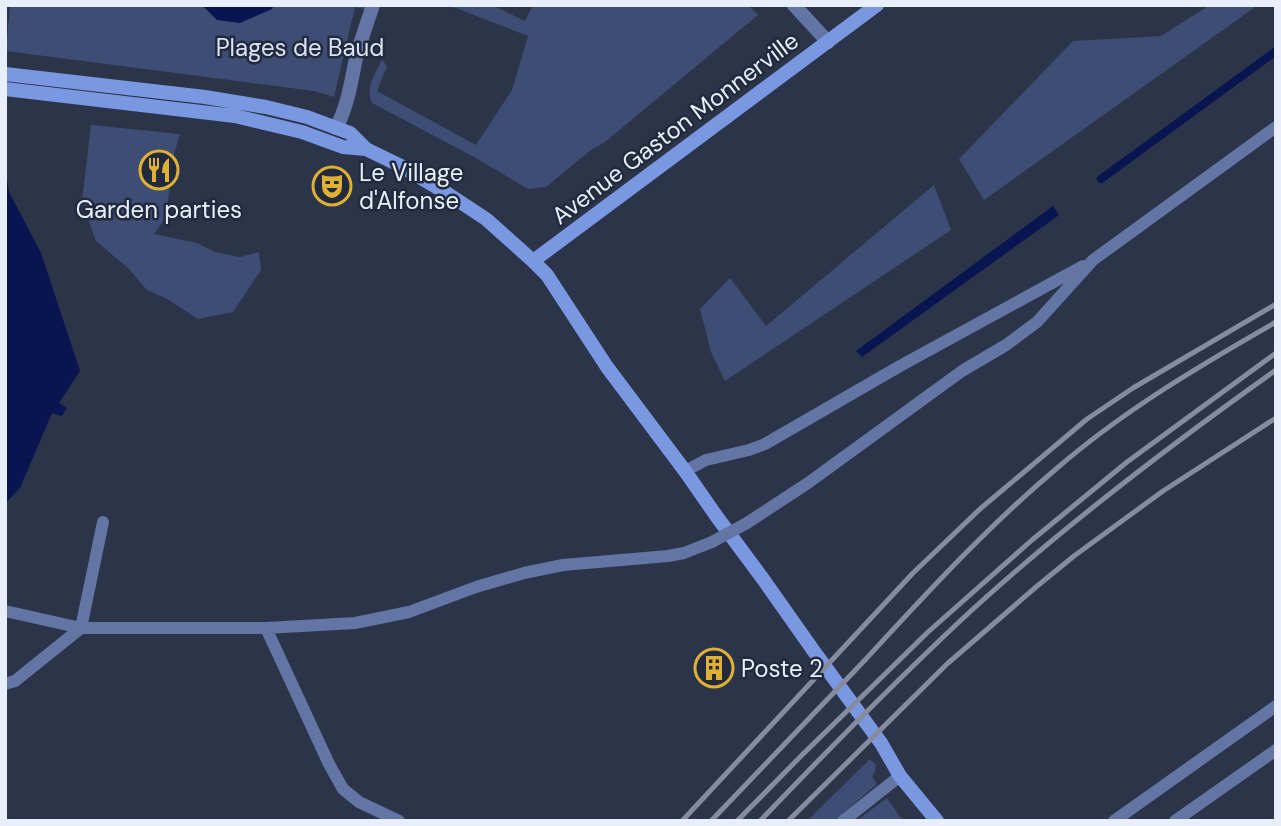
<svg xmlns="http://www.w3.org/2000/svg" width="1281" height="826" font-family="'DM Sans',sans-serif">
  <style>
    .green { fill: #3d4d74 }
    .water { fill: #081550 }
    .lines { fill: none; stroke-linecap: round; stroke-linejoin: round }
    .stream { stroke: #081550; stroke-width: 8 }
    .lane { stroke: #6275a4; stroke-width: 12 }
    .street { stroke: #6275a4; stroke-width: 14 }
    .secondary { stroke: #7a98e2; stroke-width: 14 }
    .rail { stroke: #858c9e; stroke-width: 5 }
    .lane-bridge { stroke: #6275a4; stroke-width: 12 }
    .labels { text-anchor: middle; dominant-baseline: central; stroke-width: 5; stroke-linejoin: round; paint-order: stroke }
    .park-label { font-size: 24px; fill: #dae2f5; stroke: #222a3e }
    .street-label { font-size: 24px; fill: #e8eefc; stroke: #222a3e }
    .poi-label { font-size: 24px; fill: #e8eefc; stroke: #222a3e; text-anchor: start }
  </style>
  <rect width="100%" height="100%" fill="#2b3449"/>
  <!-- green -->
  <path class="green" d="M 10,5 L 370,5 L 369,10 L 355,7 L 334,97 L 314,91 L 6,51 Z
    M 448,5 L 492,5 L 525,21 L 533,5 L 748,5 L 758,15 L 605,142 L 591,150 L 546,187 L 528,189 L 474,157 L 372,103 C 365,87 375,74 382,60 L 387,66 L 377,91 L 476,145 L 512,90 L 528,36 Z
    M 1210,5 L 1258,5 L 984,200 L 959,159 L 1073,41 L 1161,36 Z
    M 91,125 L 180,134 L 174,154 L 166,217 L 154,234 L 197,243 L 215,252 L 240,257 L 259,252 L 261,270 L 233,312 L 198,319 L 167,299 L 147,290 L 129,269 L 96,241 L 82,201 Z
    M 934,185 L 951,230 L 725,381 L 711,352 L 700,309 L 730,278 L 766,326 Z
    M 870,759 L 876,765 L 875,772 L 872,777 L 877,784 L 834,821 L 807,821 Z
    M 887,798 L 903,821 L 856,821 Z"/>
  <!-- water -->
  <path class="water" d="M 202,5 L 274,5 L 272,9 L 240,23 L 217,20 Z
    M 5,166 L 9,192 L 41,253 L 80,371 L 59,403 L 67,408 L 62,416 L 52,413 L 20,488 L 5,504 Z
    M 1053,206 L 1059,215 L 862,357 L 856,351 Z"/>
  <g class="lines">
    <!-- stream -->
    <path class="stream" d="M 1101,179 L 1276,51"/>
    <!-- lane -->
    <path class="lane" d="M 685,471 L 706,460 L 749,450 L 765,444 L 900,366 L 1083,266
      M 747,523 L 808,483 L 962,371 L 1006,345 L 1037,322 L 1093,260 L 1276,127
      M 5,611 L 81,628 L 103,522
      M 266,628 L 329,764 L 343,789 L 359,802 L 399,821
      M 5,684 L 15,681 L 81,628 L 266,628 L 355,623 L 409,612 L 476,587 L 524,573 L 563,565 L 668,556 L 684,553 L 712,542
      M 843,821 L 900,776
      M 1114,821 L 1276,706
      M 1175,821 L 1276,750"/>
    <!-- street -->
    <path class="street" d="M 794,5 L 828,42
      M 336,128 C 348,106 351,82 356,58 C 361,40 367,23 373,5"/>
    <!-- secondary -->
    <path class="secondary" d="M 5,74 L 205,97 L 266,107 L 307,117 L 350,133 L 366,149 L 401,166 L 448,194 L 486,219 L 533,261 L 547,275 L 607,367 L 685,471 L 717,517 L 763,579 L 813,650 L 881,743 L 900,776 L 937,821
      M 5,89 L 235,116 L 302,132 L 343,147 L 366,149
      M 533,261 L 877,5"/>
    <!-- rail -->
    <path class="rail" d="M 682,821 L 913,573 L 980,509 L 1087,419 L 1133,388 L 1276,304
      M 711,821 C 762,767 814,714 865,660 C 926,594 987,527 1056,469 C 1123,411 1199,366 1276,322
      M 737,821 L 802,755 L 928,632 L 1032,540 L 1127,462 L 1276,353
      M 760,821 C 825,753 891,686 959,622 C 1058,530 1166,448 1276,370
      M 788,821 L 947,664 L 1036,587 L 1074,556 L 1163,491 L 1276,418"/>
    <!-- lane-bridge -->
    <path class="lane-bridge" d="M 712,542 L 747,523"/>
  </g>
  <!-- icons -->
  <defs>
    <symbol id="restaurant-ring" viewBox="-11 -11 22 22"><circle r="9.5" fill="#222a3e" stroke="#dfb034" stroke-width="1.5"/><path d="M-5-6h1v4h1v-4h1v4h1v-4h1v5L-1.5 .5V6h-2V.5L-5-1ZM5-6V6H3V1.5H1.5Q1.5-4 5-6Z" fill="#dfb034"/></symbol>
    <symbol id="theatre-ring" viewBox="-11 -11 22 22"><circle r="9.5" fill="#222a3e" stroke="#dfb034" stroke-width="1.5"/><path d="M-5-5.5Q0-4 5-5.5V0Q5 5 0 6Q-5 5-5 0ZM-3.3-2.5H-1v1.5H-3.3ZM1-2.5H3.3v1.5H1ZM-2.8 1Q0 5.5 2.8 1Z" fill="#dfb034"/></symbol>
    <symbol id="building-ring" viewBox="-11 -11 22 22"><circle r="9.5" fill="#222a3e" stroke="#dfb034" stroke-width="1.5"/><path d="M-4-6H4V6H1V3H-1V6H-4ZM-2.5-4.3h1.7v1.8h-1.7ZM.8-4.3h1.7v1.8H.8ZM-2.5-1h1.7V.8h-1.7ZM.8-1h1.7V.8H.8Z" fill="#dfb034"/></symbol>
  </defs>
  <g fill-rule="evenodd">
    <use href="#restaurant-ring" x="137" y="148" width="44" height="44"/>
    <use href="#theatre-ring" x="310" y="164" width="44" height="44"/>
    <use href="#building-ring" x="692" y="646" width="44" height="44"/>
  </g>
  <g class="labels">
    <!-- park labels -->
    <g class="park-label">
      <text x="300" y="47">Plages de Baud</text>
    </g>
    <!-- street labels -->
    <g class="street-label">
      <text transform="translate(675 128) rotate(-37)">Avenue Gaston Monnerville</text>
    </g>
    <!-- poi labels -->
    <g class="poi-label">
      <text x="359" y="172">Le Village<tspan x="359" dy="28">d'Alfonse</tspan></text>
      <text x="159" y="209" text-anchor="middle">Garden parties</text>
      <text x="741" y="668">Poste 2</text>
    </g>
  </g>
  <!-- border -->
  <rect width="1281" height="826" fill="none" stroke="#e8eefc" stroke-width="14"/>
</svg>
